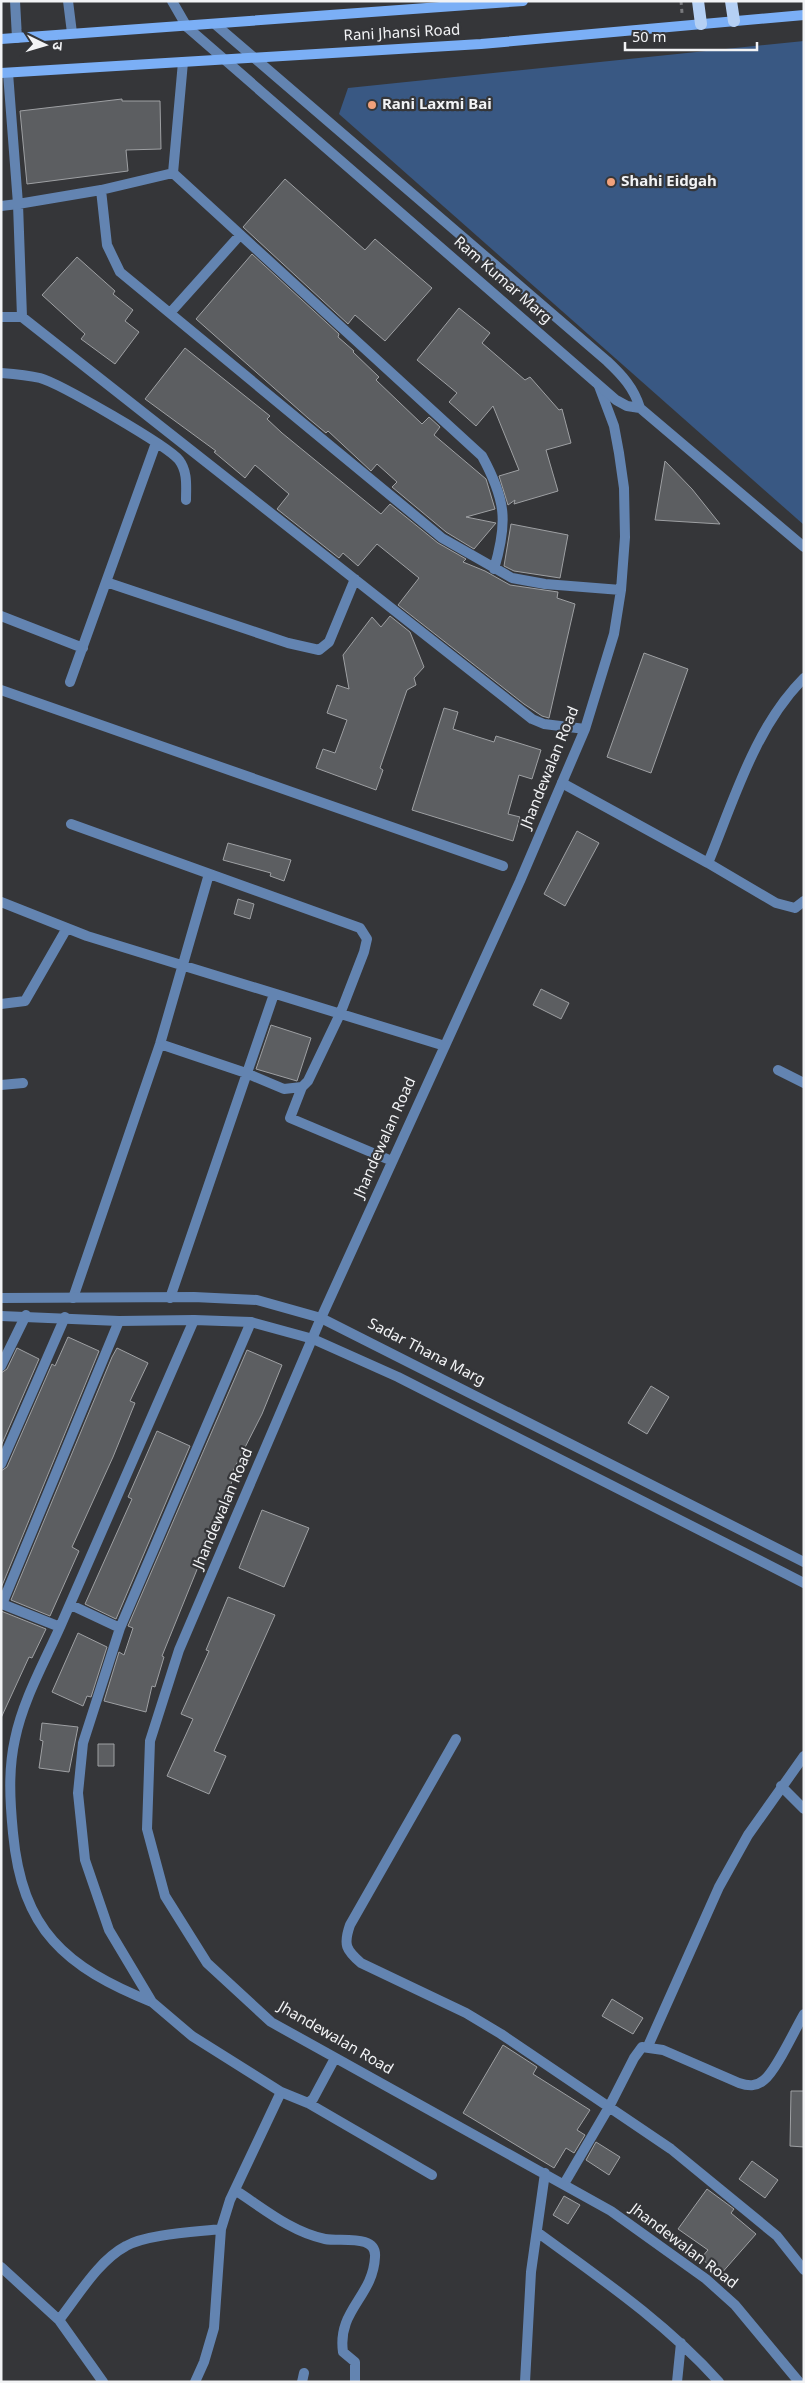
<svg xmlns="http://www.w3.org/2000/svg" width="805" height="2383" font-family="Georgia,'Noto Sans Devanagari',serif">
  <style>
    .green { fill: #395883 }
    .building { fill: #5c5e61; stroke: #9ea0a3 }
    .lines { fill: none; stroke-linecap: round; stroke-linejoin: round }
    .path { stroke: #797a7d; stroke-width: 3; stroke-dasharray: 4 4; stroke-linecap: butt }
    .service { stroke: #6384b1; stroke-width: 10 }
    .minor { stroke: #6384b1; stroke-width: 10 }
    .tertiary { stroke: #6384b1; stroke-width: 10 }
    .secondary { stroke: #7baff6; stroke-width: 10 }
    .primary { stroke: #b5d0f4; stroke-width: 12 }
    .poi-dot { fill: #f1a17b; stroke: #353639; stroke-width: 2 }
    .labels { text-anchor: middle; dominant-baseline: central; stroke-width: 4.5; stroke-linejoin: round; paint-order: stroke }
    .street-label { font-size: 15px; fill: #f2f3f5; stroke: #353639 }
    .poi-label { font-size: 15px; font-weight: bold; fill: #f2f3f5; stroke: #353639; text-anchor: start }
  </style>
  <rect width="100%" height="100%" fill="#353639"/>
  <!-- green -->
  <path class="green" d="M 804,41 L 804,525 L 339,114 L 348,88 Z"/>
  <!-- building -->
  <path class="building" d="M 122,99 L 122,101 L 160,101 L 161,149 L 126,150 L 128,171 L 27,184 L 20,111 Z
    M 285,179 L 365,250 L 375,239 L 432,288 L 385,341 L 355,315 L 348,324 L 243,227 Z
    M 252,254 L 339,334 L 338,337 L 354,351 L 353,352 L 379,377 L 376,380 L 422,424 L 429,417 L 440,427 L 434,435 L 486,479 L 495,509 L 466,517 L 496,523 L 474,549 L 446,532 L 392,487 L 397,482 L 377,464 L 371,471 L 328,431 L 326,433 L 308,418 L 196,319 Z
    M 77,257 L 115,291 L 113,294 L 133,310 L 125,321 L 139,332 L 115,364 L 81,339 L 85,334 L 42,295 Z
    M 459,308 L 490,333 L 482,343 L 525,380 L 530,377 L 559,410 L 562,409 L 571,443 L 546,450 L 558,491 L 514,504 L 515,500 L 508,505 L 499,476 L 519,470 L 493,406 L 476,426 L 449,402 L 457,393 L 417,360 Z
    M 185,348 L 270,416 L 267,419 L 282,433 L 381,514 L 390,504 L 438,543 L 466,559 L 463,562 L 485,571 L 510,585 L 558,592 L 557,598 L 575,604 L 549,718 L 542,716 L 524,704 L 398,605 L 419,578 L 377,544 L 358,566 L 343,553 L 339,558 L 277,509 L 289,494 L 255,465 L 245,478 L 214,452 L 216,451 L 145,399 Z
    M 665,461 L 692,489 L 720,524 L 655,520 Z
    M 511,524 L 568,535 L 560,578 L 514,571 L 504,566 Z
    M 390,616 L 410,632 L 424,667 L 414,678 L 416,685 L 407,690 L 380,768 L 383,770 L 376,790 L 316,768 L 323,749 L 335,753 L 347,720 L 327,713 L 337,685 L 349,689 L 343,655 L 372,617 L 381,627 Z
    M 644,653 L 688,669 L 651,773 L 607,757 Z
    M 444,708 L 458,712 L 453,729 L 494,742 L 496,736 L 541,750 L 532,779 L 519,775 L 508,814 L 520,817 L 513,841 L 412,810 Z
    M 577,831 L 599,843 L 565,906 L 544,894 Z
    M 228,843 L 291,860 L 284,881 L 270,876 L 271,873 L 223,860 Z
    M 238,899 L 254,904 L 250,919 L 234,914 Z
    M 541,989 L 569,1003 L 561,1019 L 533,1005 Z
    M 271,1025 L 311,1038 L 297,1081 L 256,1069 Z
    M 68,1337 L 99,1351 L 1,1588 L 1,1471 L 7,1467 L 52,1364 L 55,1366 Z
    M 17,1348 L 39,1359 L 1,1446 L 1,1373 L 7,1369 Z
    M 117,1348 L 148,1363 L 130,1401 L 135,1403 L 113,1457 L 72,1547 L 79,1551 L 50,1616 L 11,1600 L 112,1357 Z
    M 247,1350 L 282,1365 L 262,1414 L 233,1471 L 235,1472 L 228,1493 L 162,1656 L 164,1657 L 155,1687 L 152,1686 L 146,1712 L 104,1701 L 119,1652 L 124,1655 L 133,1628 L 128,1626 Z
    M 651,1386 L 669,1397 L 647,1434 L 628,1423 Z
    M 157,1431 L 190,1446 L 116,1619 L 85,1604 L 132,1499 L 128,1497 Z
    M 262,1510 L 309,1528 L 284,1587 L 239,1568 Z
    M 228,1597 L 275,1615 L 214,1751 L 226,1756 L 209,1794 L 167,1776 L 193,1719 L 181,1714 L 209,1651 L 206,1650 Z
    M 1,1611 L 46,1629 L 32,1658 L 29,1657 L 1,1718 Z
    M 78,1633 L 107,1647 L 91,1697 L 87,1696 L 83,1706 L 52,1692 Z
    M 42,1723 L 78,1727 L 69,1772 L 39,1768 L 43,1741 L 40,1740 Z
    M 98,1744 L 114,1744 L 114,1766 L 98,1766 Z
    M 612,1999 L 643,2018 L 633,2034 L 602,2016 Z
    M 503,2045 L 537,2067 L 533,2074 L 590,2110 L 577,2130 L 585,2135 L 574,2153 L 566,2148 L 554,2168 L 463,2113 Z
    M 791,2091 L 804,2091 L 804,2147 L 790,2146 Z
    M 596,2142 L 620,2157 L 609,2175 L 586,2160 Z
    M 752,2161 L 778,2180 L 765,2198 L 739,2179 Z
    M 707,2189 L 734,2209 L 731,2213 L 756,2234 L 720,2275 L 701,2258 L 708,2250 L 678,2229 Z
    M 564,2196 L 580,2205 L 568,2224 L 553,2215 Z"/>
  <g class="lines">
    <!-- path -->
    <path class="path" d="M 681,1 L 682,13"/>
    <!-- service -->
    <path class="service" d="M 1,206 L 18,204
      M 562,783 L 708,863 L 776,903 L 795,908 L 804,901
      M 708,863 C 734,800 755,727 804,678
      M 781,1786 L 804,1809
      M 648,2046 L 719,1887 L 748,1835 L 804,1756"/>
    <!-- minor -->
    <path class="minor" d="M 15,1 L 17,38
      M 68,1 L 72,33
      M 172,1 L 187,27
      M 8,73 L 18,204 L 22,317
      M 173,173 L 482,456 C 506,500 508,522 494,569
      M 173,173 L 183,62
      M 101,190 L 107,245 L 120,272 L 442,538 L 512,578 L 545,584 L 621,590
      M 18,204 L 101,190 L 173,173
      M 170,313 L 240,235
      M 1,317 L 22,317 L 532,719 L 544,724 L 585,729
      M 1,373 C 14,374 27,375 40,378 C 59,383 168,446 179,460 C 188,472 186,486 186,500
      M 599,386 L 614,426 L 619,453 L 624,488 L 625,537 L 621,590 L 614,634 L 585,729 L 520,881 L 321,1318 L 179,1650 L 150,1741 L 147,1829 L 165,1896 L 207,1963 L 271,2022 L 611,2211 L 706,2279 L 735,2305 L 799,2382
      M 106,582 L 288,643 L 319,650 L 329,642 L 355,579
      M 1,616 L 83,648
      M 70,682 L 156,443
      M 1,690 L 503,866
      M 71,824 L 360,928 L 367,939 L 364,952 L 340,1014 L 308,1081 L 302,1087 L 284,1089 L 246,1073 L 160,1044
      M 1,902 L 87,936 L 445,1046
      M 1,1004 L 25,1001 L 67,928
      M 778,1070 L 804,1083
      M 1,1085 L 23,1083
      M 302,1087 L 290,1118 L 392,1161
      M 73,1298 L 160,1044 L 209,874
      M 170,1298 L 274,994
      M 119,1321 L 2,1604 L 60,1627 L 194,1320
      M 251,1322 L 120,1628 L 83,1743 L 78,1793 L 85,1860 L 109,1930 L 152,2002 L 192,2036 L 281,2092
      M 1,1366 L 26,1315
      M 1,1464 L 65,1317
      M 71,1605 L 120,1628
      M 60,1627 C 44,1663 23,1700 15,1739 C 8,1770 10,1802 13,1833 C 22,1930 65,1967 152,2002
      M 456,1739 L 350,1925 C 343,1945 346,1950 361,1963 L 466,2013 L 501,2034 L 671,2149 L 777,2236 L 804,2270
      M 308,2103 L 432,2175
      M 564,2184 L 609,2107 L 634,2058 L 642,2047 L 663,2050 L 739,2083 C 748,2086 756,2087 764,2080 C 776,2071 795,2029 804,2014
      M 235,2190 C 263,2208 291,2232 325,2239 C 341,2242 377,2234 375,2257 C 373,2297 337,2310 343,2352 L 355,2362 L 355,2382
      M 537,2232 C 600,2278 666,2323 719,2382
      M 1,2267 L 59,2320 L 103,2382
      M 59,2320 C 78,2296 98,2261 126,2246 C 147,2234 196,2232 221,2229
      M 195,2382 L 204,2362 L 214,2328 L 221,2229 L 230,2200 L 281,2092 L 308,2103 L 313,2099 L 335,2058
      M 302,2382 L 304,2373
      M 525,2382 L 531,2272 L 545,2173
      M 677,2382 L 681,2343"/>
    <!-- tertiary -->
    <path class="tertiary" d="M 216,25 L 607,361 C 622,375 634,388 640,408
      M 187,27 L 616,400 L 627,406 L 640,408 L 804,547
      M 1,1298 L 194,1297 L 257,1300 L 321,1318 L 804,1562
      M 1,1316 L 119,1321 L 194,1320 L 251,1322 L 313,1339 L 398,1377 L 804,1583"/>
    <!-- secondary -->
    <path class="secondary" d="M 1,39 L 523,1
      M 1,73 L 481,44 L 804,15"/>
    <!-- primary -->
    <path class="primary" d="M 698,1 L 701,24
      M 731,1 L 734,21"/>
  </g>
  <!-- markers -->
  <g class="poi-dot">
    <circle cx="372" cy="105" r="5"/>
    <circle cx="611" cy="182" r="5"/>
  </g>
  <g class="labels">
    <!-- street labels -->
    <g class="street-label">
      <text transform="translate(402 34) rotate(-3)">Rani Jhansi Road</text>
      <text transform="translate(502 281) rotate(41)">Ram Kumar Marg</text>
      <text transform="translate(551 768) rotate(-68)">Jhandewalan Road</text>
      <text transform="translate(386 1138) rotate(-66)">Jhandewalan Road</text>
      <text transform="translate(426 1353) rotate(27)">Sadar Thana Marg</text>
      <text transform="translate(224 1509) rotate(-67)">Jhandewalan Road</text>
      <text transform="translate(335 2039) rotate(30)">Jhandewalan Road</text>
      <text transform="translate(683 2247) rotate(37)">Jhandewalan Road</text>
    </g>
    <!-- poi labels -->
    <g class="poi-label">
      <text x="382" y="105">Rani Laxmi Bai</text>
      <text x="621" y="182">Shahi Eidgah</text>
    </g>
  </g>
  <!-- border -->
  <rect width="805" height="2383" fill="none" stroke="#f2f3f5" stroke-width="5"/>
  <!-- north arrow -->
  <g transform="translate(45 45) rotate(95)" stroke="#353639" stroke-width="4" paint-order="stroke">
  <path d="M0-4L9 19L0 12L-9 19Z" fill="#f2f3f5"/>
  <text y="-8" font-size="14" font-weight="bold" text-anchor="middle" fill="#f2f3f5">उ</text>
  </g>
  <!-- scale -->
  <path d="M625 42v8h132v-8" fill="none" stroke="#f2f3f5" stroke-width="2.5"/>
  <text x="632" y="42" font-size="15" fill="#f2f3f5" stroke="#353639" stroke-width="4" paint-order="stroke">50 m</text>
</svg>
